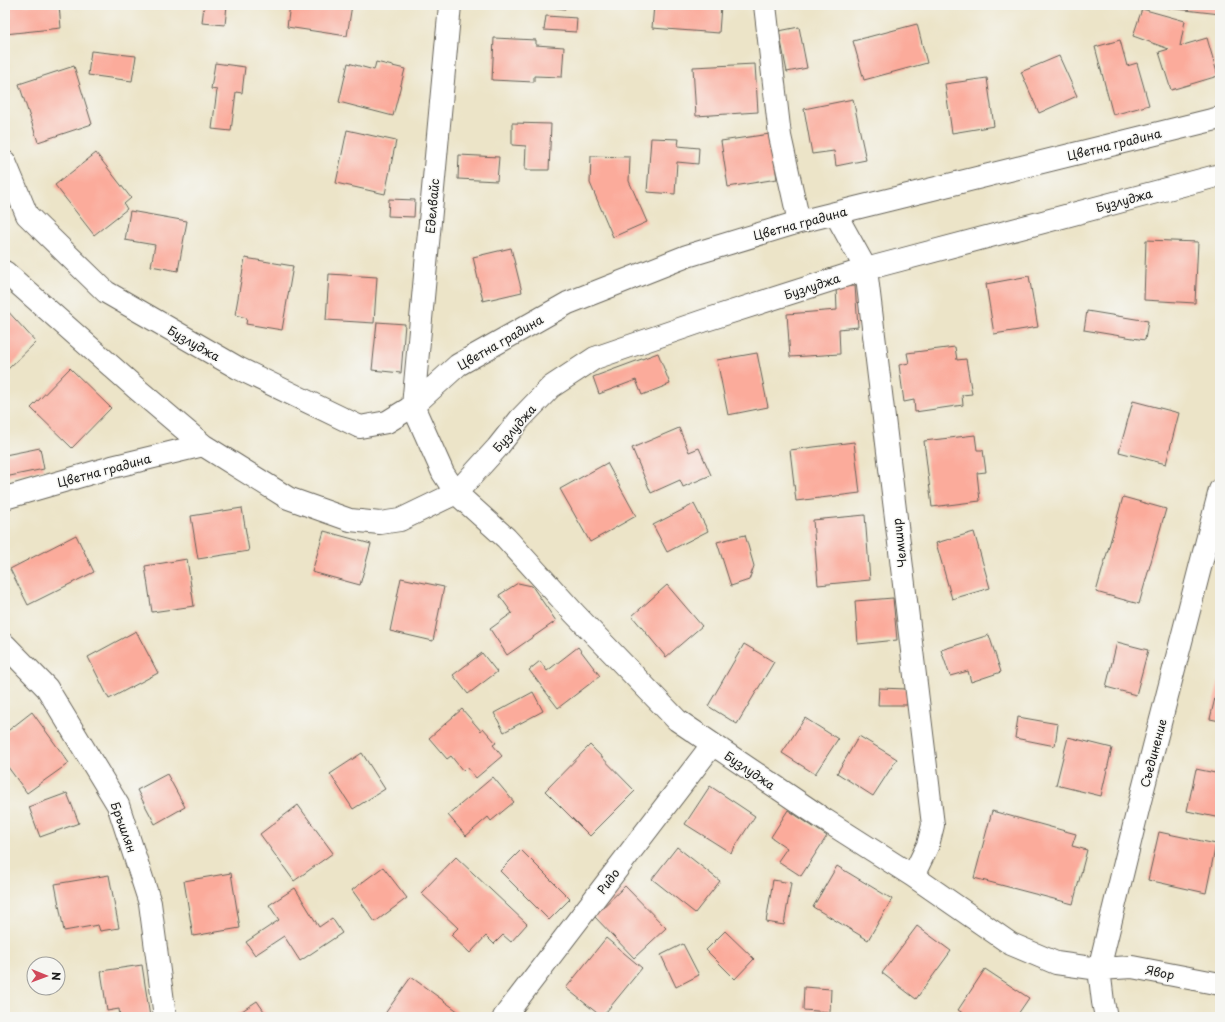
<svg xmlns="http://www.w3.org/2000/svg" width="1225" height="1022" font-family="'Playpen Sans',sans-serif">
  <style>
    .building { fill: #fbab9b }
    .lines { fill: none; stroke-linecap: round; stroke-linejoin: round }
    .minor-casing { stroke: #656258; stroke-width: 24 }
    .minor { stroke: #fff; stroke-width: 22 }
    .labels { text-anchor: middle; dominant-baseline: central; stroke-width: 3; stroke-linejoin: round; paint-order: stroke }
    .street-label { font-size: 12px; fill: #1c1c1c; stroke: #f6f6f2 }
  </style>
  <rect width="100%" height="100%" fill="#f6f6f2"/>
  <filter id="ink" filterUnits="userSpaceOnUse"><feTurbulence type="fractalNoise" baseFrequency=".025" numOctaves="2"/><feDisplacementMap in="SourceGraphic" scale="8" xChannelSelector="R" yChannelSelector="G"/><feConvolveMatrix kernelMatrix="1 2 1 2 8 2 1 2 1" color-interpolation-filters="sRGB"/></filter>
  <filter id="wash" filterUnits="userSpaceOnUse"><feTurbulence type="fractalNoise" baseFrequency=".012" numOctaves="4" result="noise"/><feDisplacementMap in="SourceGraphic" scale="16" xChannelSelector="R" yChannelSelector="G"/><feGaussianBlur stdDeviation="0.9" result="paint"/><feColorMatrix in="noise" values="0 0 0 0 0 0 0 0 0 0 0 0 0 0 0 0 0 1.4 0 .05"/><feComposite in="paint" operator="in"/></filter>
  <g filter="url(#wash)">
    <rect width="100%" height="100%" fill="#ece4c8"/>
    <g id="blocks">
      <!-- building -->
      <path class="building" d="M 5,5 L 59,5 L 61,28 L 5,34 Z
        M 125,5 L 148,5 L 148,9 Z
        M 204,5 L 227,5 L 225,25 L 202,23 Z
        M 290,5 L 352,5 L 347,36 L 287,27 Z
        M 542,5 L 565,5 L 565,9 L 542,6 Z
        M 654,5 L 721,5 L 719,33 L 652,28 Z
        M 1168,5 L 1220,5 L 1220,14 L 1168,8 Z
        M 1142,9 L 1185,21 L 1180,46 L 1207,38 L 1218,76 L 1171,90 L 1159,52 L 1169,49 L 1133,36 Z
        M 546,16 L 577,18 L 576,32 L 544,30 Z
        M 917,24 L 927,63 L 864,80 L 853,41 Z
        M 799,27 L 807,68 L 787,72 L 779,31 Z
        M 494,38 L 536,40 L 536,45 L 564,47 L 562,77 L 534,76 L 534,82 L 492,80 Z
        M 1120,40 L 1127,66 L 1137,63 L 1149,105 L 1113,115 L 1095,47 Z
        M 91,51 L 136,56 L 132,81 L 88,75 Z
        M 1059,56 L 1077,96 L 1039,113 L 1021,72 Z
        M 376,62 L 405,69 L 393,116 L 339,102 L 348,63 L 374,70 Z
        M 215,63 L 245,67 L 242,93 L 236,92 L 231,131 L 212,129 L 217,90 L 211,89 Z
        M 755,64 L 758,112 L 696,116 L 693,67 Z
        M 74,66 L 92,124 L 38,142 L 19,84 Z
        M 987,78 L 994,126 L 952,133 L 945,84 Z
        M 853,99 L 866,160 L 836,166 L 834,151 L 812,154 L 804,109 Z
        M 512,123 L 551,124 L 549,170 L 525,170 L 526,146 L 512,145 Z
        M 347,130 L 396,141 L 385,194 L 336,183 Z
        M 770,134 L 777,179 L 728,187 L 721,141 Z
        M 651,138 L 679,139 L 678,146 L 699,148 L 698,164 L 677,162 L 675,194 L 647,192 Z
        M 96,153 L 131,198 L 124,204 L 127,209 L 94,235 L 55,185 Z
        M 459,155 L 499,157 L 497,181 L 458,179 Z
        M 591,156 L 630,157 L 629,181 L 647,222 L 613,237 L 590,183 Z
        M 389,199 L 415,200 L 414,217 L 388,216 Z
        M 130,211 L 187,221 L 178,271 L 151,266 L 155,245 L 125,240 Z
        M 1146,240 L 1198,242 L 1195,303 L 1144,300 Z
        M 511,248 L 522,292 L 483,301 L 473,257 Z
        M 245,258 L 293,266 L 282,330 L 246,324 L 247,318 L 235,315 Z
        M 329,274 L 377,277 L 374,323 L 326,320 Z
        M 1029,276 L 1038,327 L 994,334 L 986,284 Z
        M 855,286 L 858,327 L 839,329 L 840,354 L 790,357 L 787,314 L 837,310 L 836,287 Z
        M 5,308 L 36,342 L 7,370 L 5,368 Z
        M 1087,311 L 1148,321 L 1145,340 L 1084,330 Z
        M 377,322 L 405,324 L 401,373 L 372,370 Z
        M 955,347 L 957,360 L 966,359 L 972,394 L 962,395 L 963,405 L 915,412 L 914,400 L 904,402 L 899,365 L 909,363 L 907,353 Z
        M 658,353 L 670,384 L 642,395 L 636,380 L 599,394 L 593,377 Z
        M 757,353 L 768,407 L 728,415 L 717,360 Z
        M 70,368 L 111,408 L 72,448 L 31,408 Z
        M 1133,401 L 1179,413 L 1166,464 L 1119,452 Z
        M 679,428 L 689,452 L 699,448 L 711,475 L 683,487 L 680,480 L 651,493 L 632,448 Z
        M 975,435 L 977,450 L 983,450 L 986,472 L 977,473 L 980,501 L 932,507 L 924,441 Z
        M 854,442 L 860,493 L 796,501 L 790,450 Z
        M 40,448 L 44,469 L 5,477 L 5,455 Z
        M 607,463 L 636,516 L 590,542 L 560,489 Z
        M 1123,497 L 1166,509 L 1139,604 L 1096,592 Z
        M 694,504 L 708,531 L 667,552 L 653,525 Z
        M 242,508 L 249,551 L 198,559 L 191,516 Z
        M 865,515 L 870,580 L 818,585 L 813,520 Z
        M 324,531 L 371,544 L 360,585 L 312,572 Z
        M 974,532 L 990,588 L 952,599 L 936,543 Z
        M 76,535 L 94,572 L 28,605 L 10,569 Z
        M 745,535 L 754,566 L 749,580 L 731,586 L 717,542 Z
        M 187,559 L 194,606 L 152,612 L 145,566 Z
        M 401,578 L 444,587 L 433,641 L 390,631 Z
        M 518,583 L 532,586 L 556,621 L 507,655 L 490,629 L 512,613 L 499,595 Z
        M 667,585 L 702,626 L 666,657 L 632,616 Z
        M 893,598 L 897,640 L 858,644 L 855,601 Z
        M 136,631 L 158,673 L 109,699 L 88,657 Z
        M 989,635 L 1001,672 L 971,682 L 968,671 L 950,676 L 941,650 Z
        M 1117,642 L 1148,650 L 1136,695 L 1106,687 Z
        M 744,644 L 774,662 L 737,724 L 708,706 Z
        M 578,647 L 600,676 L 558,708 L 529,670 L 540,661 L 547,671 Z
        M 482,653 L 497,672 L 468,694 L 453,675 Z
        M 1219,681 L 1220,681 L 1220,721 L 1210,719 Z
        M 879,688 L 907,689 L 907,705 L 878,705 Z
        M 533,692 L 543,711 L 504,732 L 494,713 Z
        M 462,709 L 481,731 L 483,728 L 496,743 L 493,745 L 502,756 L 476,778 L 467,767 L 463,771 L 451,756 L 447,759 L 429,738 Z
        M 32,712 L 69,763 L 27,793 L 5,763 L 5,733 Z
        M 1018,717 L 1058,724 L 1055,746 L 1015,738 Z
        M 805,718 L 838,739 L 815,774 L 782,753 Z
        M 859,736 L 897,759 L 873,796 L 837,773 Z
        M 1068,737 L 1112,748 L 1101,796 L 1056,785 Z
        M 590,745 L 635,791 L 590,836 L 545,791 Z
        M 362,753 L 385,789 L 353,809 L 330,774 Z
        M 1196,769 L 1220,774 L 1220,818 L 1187,811 Z
        M 167,774 L 185,807 L 155,824 L 137,790 Z
        M 493,777 L 514,802 L 491,821 L 488,817 L 466,836 L 448,815 Z
        M 710,786 L 755,816 L 731,853 L 685,824 Z
        M 67,793 L 79,823 L 40,837 L 29,807 Z
        M 298,805 L 333,853 L 294,881 L 260,834 Z
        M 788,810 L 827,836 L 801,876 L 778,861 L 787,848 L 771,837 Z
        M 992,811 L 1076,834 L 1072,846 L 1087,850 L 1073,904 L 974,878 Z
        M 1159,832 L 1216,844 L 1206,893 L 1148,880 Z
        M 677,847 L 720,881 L 695,913 L 652,879 Z
        M 521,850 L 570,899 L 549,920 L 500,871 Z
        M 456,857 L 527,924 L 511,942 L 503,935 L 494,944 L 486,936 L 470,953 L 451,935 L 458,928 L 421,893 Z
        M 837,866 L 892,899 L 868,940 L 813,907 Z
        M 383,867 L 407,898 L 375,922 L 352,890 Z
        M 231,873 L 240,928 L 193,936 L 184,881 Z
        M 109,875 L 119,928 L 100,931 L 98,925 L 64,931 L 55,884 Z
        M 773,880 L 791,883 L 784,925 L 766,922 Z
        M 625,886 L 666,928 L 634,958 L 594,916 Z
        M 295,888 L 319,927 L 332,918 L 342,933 L 300,961 L 284,936 L 255,955 L 246,942 L 279,920 L 269,905 Z
        M 917,926 L 951,951 L 916,999 L 882,973 Z
        M 725,931 L 754,959 L 735,979 L 706,950 Z
        M 606,938 L 642,968 L 602,1017 L 566,988 Z
        M 683,944 L 699,975 L 676,987 L 661,955 Z
        M 142,965 L 150,1017 L 120,1017 L 119,1009 L 107,1011 L 101,971 Z
        M 985,969 L 1029,998 L 1016,1017 L 969,1017 L 958,1010 Z
        M 411,977 L 459,1012 L 455,1017 L 387,1017 L 384,1015 Z
        M 804,987 L 831,989 L 830,1012 L 803,1010 Z
        M 257,1001 L 268,1017 L 233,1017 Z"/>
    </g>
  </g>
  <g filter="url(#ink)">
    <use href="#blocks" fill-opacity="0" stroke="#656258" stroke-width="1"/>
    <g class="lines">
      <defs>
        <path id="minor" d="M 765,5 L 780,136 L 799,222
          M 5,162 L 27,215 L 106,292 L 238,368 L 360,427 L 387,422 L 413,406 L 458,365 L 568,303 L 687,256 L 799,222 L 1220,118
          M 835,213 L 866,269 L 933,825 L 928,845 L 913,876
          M 5,272 L 137,389 L 203,445 L 288,498 L 350,520 L 380,523 L 400,520 L 456,493 L 497,448 L 520,419 L 551,387 L 595,358 L 706,320 L 866,269 L 1220,175
          M 413,406 L 443,473 L 456,493 L 506,538 L 574,613 L 677,720 L 822,818 L 913,876 L 1011,944 L 1056,963 L 1099,969 L 1132,967 L 1220,984
          M 413,406 L 450,5
          M 5,498 L 112,467 L 203,445
          M 5,645 L 47,688 L 118,805 L 150,903 L 165,1017
          M 504,1017 L 712,745
          M 1106,1017 L 1103,1002 L 1099,969 L 1140,801 L 1220,490"/>
      </defs>
      <!-- minor casing -->
      <use href="#minor" class="minor-casing"/>
      <!-- minor -->
      <use href="#minor" class="minor"/>
    </g>
  </g>
  <g class="labels">
    <!-- street labels -->
    <g class="street-label">
      <text transform="translate(1114 144) rotate(-14)">Цветна градина</text>
      <text transform="translate(1124 200) rotate(-15)">Бузлуджа</text>
      <text transform="translate(432 206) rotate(-85)">Еделвайс</text>
      <text transform="translate(800 223) rotate(-15)">Цветна градина</text>
      <text transform="translate(812 286) rotate(-18)">Бузлуджа</text>
      <text transform="translate(500 342) rotate(-30)">Цветна градина</text>
      <text transform="translate(194 343) rotate(30)">Бузлуджа</text>
      <text transform="translate(514 428) rotate(-49)">Бузлуджа</text>
      <text transform="translate(104 470) rotate(-15)">Цветна градина</text>
      <text transform="translate(899 543) rotate(-97)">Чемшир</text>
      <text transform="translate(1153 753) rotate(-75)">Съединение</text>
      <text transform="translate(750 770) rotate(34)">Бузлуджа</text>
      <text transform="translate(124 827) rotate(70)">Бръшлян</text>
      <text transform="translate(608 881) rotate(-53)">Ридо</text>
      <text transform="translate(1160 972) rotate(11)">Явор</text>
    </g>
  </g>
  <!-- margin -->
  <rect width="1225" height="1022" fill="none" stroke="#f6f6f2" stroke-width="20"/>
  <!-- north arrow -->
  <g transform="translate(46 976) rotate(91)"><circle r="19" fill="#f6f6f2" stroke="#9f9f9c"/>
  <path d="M0-3L7 15L0 10L-7 15Z" fill="#d1495b"/>
  <text y="-6" font-size="11" font-weight="bold" text-anchor="middle" fill="#1c1c1c">N</text>
  </g>
</svg>
